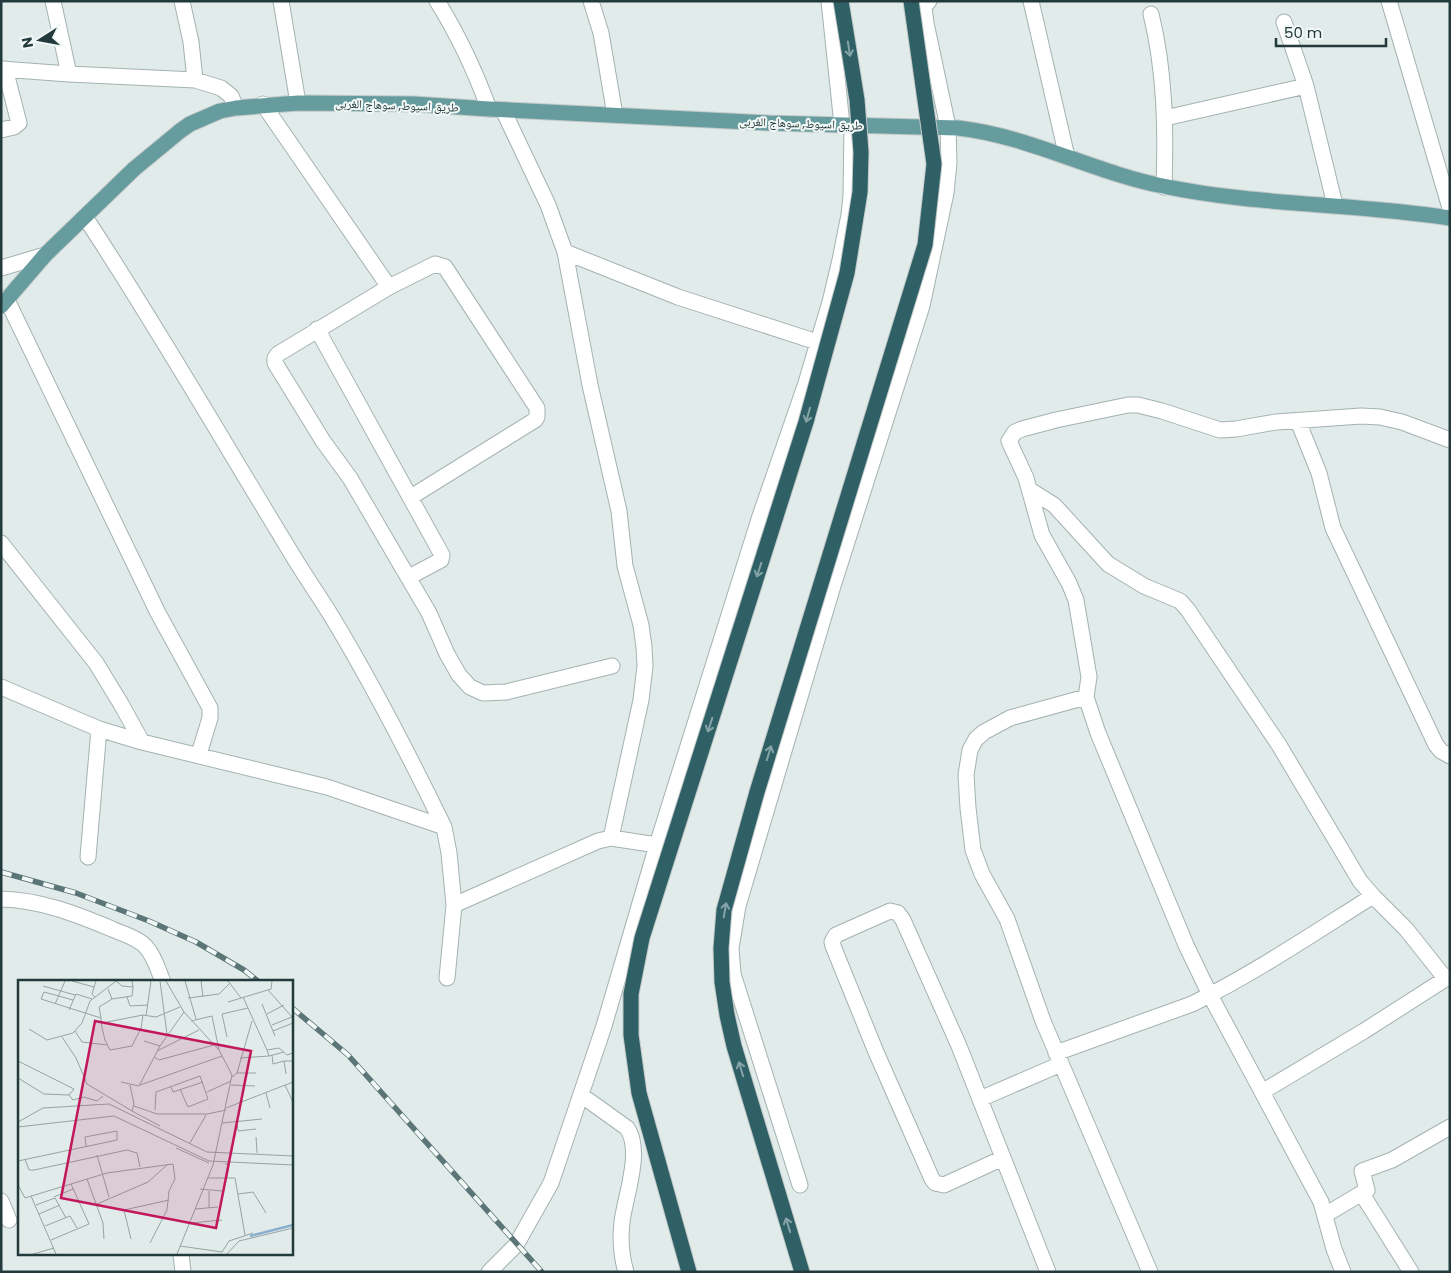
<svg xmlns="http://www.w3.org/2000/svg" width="1451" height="1273" font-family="Poppins,'Noto Naskh Arabic',sans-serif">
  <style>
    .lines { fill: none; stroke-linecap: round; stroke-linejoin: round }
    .minor-casing { stroke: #a4b2b2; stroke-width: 17 }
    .major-casing { stroke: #c1c8c8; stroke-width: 17 }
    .minor { stroke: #fff; stroke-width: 15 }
    .major { stroke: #679c9f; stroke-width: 15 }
    .rail-casing { stroke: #5c7677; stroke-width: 5.5 }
    .rail { stroke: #f1f8f6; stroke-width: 4; stroke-dasharray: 11; stroke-linecap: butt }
    .highway-bridge-casing { stroke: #c1c8c8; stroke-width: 17; stroke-linecap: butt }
    .highway-bridge { stroke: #2f6066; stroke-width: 15 }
    .oneway { stroke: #86a4a7 }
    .labels { text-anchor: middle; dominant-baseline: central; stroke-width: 4; stroke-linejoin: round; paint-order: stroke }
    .street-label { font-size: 12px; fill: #223a3b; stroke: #f1f8f6 }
    .inset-river { fill: none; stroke: #8aafce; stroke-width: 2.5 }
    .inset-road { fill: none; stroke: #95a4a4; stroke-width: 1 }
    .view { fill: #c2185b; fill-opacity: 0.15; stroke: #c2185b; stroke-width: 2.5 }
    .inset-edge { fill: none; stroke: #223a3b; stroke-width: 2.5 }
  </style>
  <rect width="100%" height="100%" fill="#e1ebea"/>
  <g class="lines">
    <defs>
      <path id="minor" d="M 53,1 L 69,74
        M 182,1 L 191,42 L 195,80
        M 281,1 L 298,103
        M 437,1 C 459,36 475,71 489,109
        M 591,1 L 601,33 L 615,115
        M 829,1 L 842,125
        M 1031,1 L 1067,157
        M 1389,1 L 1450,208
        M 1151,14 C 1165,71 1166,129 1164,187
        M 1284,22 L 1306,86 L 1335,205
        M 1,69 L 69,74 L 195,80 L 221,88 L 231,96 L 236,108
        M 263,104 L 389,287
        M 503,110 L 548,205 L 565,252 L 590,385 L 619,511 L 625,566 L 641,625 L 644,647 L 645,666 L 641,700 L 611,838
        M 1165,118 L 1306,86
        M 1,130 L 14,127 L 19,123 L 5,69
        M 85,217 C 156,325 220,436 287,546 C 301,570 317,593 332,617 C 373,685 409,755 444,827
        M 565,252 L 678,297 L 817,342
        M 1,268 L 45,255
        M 6,298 L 158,613 L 210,708 L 210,718 L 199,754
        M 317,329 L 442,555 L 441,560 L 409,577
        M 1298,421 L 1319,473 L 1333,528 L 1436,745 L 1441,751 L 1450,756
        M 1030,490 L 1054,505 L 1108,564 L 1144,586 L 1180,601 L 1188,610 L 1279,745 L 1360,881 L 1373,896 L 1406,929 L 1445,978
        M 411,497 L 535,420 L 537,417 L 537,408 L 445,267 L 435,264 L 389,287 L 278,354 L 275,358 L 275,363 L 323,441 L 350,478 L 429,613 L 447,654 L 459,675 L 470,687 L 483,693 L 506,692 L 612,666
        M 1,543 L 96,663 L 121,704 L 142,742
        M 1,687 L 99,729 L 142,742 L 327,787 L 444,827 L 449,853 L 454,905 L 447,978
        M 1086,697 L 1010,718 L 984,732 L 976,739 L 970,750 L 966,775 L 968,808 L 973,850 L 982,874 L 1007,919 L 1043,1021 L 1150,1272
        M 657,845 L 760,516 L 806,383 L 830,302 L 840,260 L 849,215 L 851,196 L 852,125
        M 88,857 L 99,729
        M 1,899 C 41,900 76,914 112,929 C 123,934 138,938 146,947 C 155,957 158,970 163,982
        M 454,905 L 598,841 L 611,838 L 657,845 L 604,1026 L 551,1183 L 516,1245 L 489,1272
        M 1056,1053 L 1192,1004 C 1255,973 1314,933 1373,896
        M 1262,1092 L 1364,1031 L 1450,976
        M 581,1095 L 627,1128 C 643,1150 625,1197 622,1222 C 620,1239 621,1255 626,1272
        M 980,1099 L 1061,1064
        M 1003,1158 L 944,1185 L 935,1183 L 932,1179 L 876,1052 L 833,946 L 832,942 L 836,935 L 890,911 L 898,913 L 903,920 L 959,1046 L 1048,1272
        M 800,1185 L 733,974 L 731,948 L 738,906 L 832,589 L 922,306 L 946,193 L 949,163 L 948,127 L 926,23 L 924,7 L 929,1
        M 1362,1194 L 1411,1272
        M 1,1201 L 9,1220
        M 1325,1215 L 1367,1190 L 1362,1171 L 1392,1160 L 1450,1127
        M 181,1254 L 183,1272
        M 1343,1272 L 1334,1249 L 1321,1202 L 1210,995 L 1186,945 L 1098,733 L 1086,697 L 1089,677 L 1076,600 L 1069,583 L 1042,535 L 1026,478 L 1009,441 L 1015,432 L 1022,429 L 1056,420 L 1128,405 L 1138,405 L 1162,411 L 1220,430 L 1236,429 L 1276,422 L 1361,416 L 1380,417 L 1402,422 L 1450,440"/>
      <path id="major" d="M 1,306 L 45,255 L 134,169 L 180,131 L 190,124 L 220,111 L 236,108 L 298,103 L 414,104 L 489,109 L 769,123 L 958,128 C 1029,136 1093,172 1163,186 C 1257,206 1355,203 1450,218"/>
    </defs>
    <!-- minor casing -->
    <use href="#minor" class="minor-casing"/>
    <!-- major casing -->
    <use href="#major" class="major-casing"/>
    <!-- minor -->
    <use href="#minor" class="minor"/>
    <!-- major -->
    <use href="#major" class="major"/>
    <defs>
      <path id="rail" d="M 1,872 L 76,893 L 149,921 L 196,942 L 244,970 L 259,982
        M 291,1007 L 348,1055 L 542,1272"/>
    </defs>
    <!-- rail casing -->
    <use href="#rail" class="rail-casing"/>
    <!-- rail -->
    <use href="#rail" class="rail"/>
    <defs>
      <path id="highway-bridge" d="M 689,1272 L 639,1093 L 631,1035 L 631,994 L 642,938 L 806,422 L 847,273 L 860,192 L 861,152 L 857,100 L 841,1
        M 802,1272 L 734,1046 L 727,1015 L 722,982 L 721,948 L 724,910 L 757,792 L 925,245 L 934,164 L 911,1"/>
    </defs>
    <!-- highway-bridge casing -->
    <use href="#highway-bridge" class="highway-bridge-casing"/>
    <!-- highway-bridge -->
    <use href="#highway-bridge" class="highway-bridge"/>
  </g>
  <!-- one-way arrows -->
  <defs><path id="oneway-shaft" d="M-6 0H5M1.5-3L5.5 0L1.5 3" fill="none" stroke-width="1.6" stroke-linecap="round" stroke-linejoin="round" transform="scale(1.25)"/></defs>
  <g class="oneway">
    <use href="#oneway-shaft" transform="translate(849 49) rotate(81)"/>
    <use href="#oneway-shaft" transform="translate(808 415) rotate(106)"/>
    <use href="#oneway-shaft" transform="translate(759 570) rotate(108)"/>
    <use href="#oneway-shaft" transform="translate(710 725) rotate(108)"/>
    <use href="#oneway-shaft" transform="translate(769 753) rotate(-73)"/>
    <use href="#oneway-shaft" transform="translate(725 910) rotate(-80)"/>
    <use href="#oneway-shaft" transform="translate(741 1069) rotate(-107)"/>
    <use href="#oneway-shaft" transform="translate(788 1225) rotate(-107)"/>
  </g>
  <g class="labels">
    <!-- street labels -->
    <g class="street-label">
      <text transform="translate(397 105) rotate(2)">طريق اسيوط, سوهاج الغربى</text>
      <text transform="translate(801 123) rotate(2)">طريق اسيوط, سوهاج الغربى</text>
    </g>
  </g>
  <!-- overview -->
  <g transform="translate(18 980)">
    <rect width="275" height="275" fill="#e1ebea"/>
    <path class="inset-river" d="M 232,256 L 275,245"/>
    <path class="inset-road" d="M 54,1 L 76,7M 98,1 L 104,6 L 115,7 L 114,1M 142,1 L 149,54M 148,1 L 166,32 L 201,70 L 214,95 L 195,185 L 159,274M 167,1 L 178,39M 183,1 L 185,17M 210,1 L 223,18M 25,6 L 57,15M 250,10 L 275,38M 77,17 L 74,14 L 78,1M 109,17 L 112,26 L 130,25M 225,17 L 249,70 L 261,68 L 269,75 L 275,73M 170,18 L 201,14 L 212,3M 94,19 L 114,16 L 115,7M 55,20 L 26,12 L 23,19 L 83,38M 210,22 L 253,9 L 254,1M 37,24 L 47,1M 244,24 L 257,56M 51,30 L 58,14 L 74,19M 249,34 L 266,25M 125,35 L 138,37 L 162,27M 128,36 L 133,1M 173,41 L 194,36 L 201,70M 84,43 L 125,35 L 123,48 L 114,66 L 92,70 L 87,60 L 84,48 L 83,38 L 81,27 L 94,19 L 90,9M 254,45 L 274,37M 11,49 L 29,60 L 55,53 L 64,43 L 72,21 L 98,1M 57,51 L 64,62 L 89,65M 255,51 L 275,43M 44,57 L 58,78 L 69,104 L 114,131 L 116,124 L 112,105M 209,57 L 204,34 L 230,28M 126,61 L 142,66M 139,71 L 181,50M 254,75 L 255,84 L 266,81M 251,76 L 266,72M 136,77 L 141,80 L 196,65M 222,78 L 251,76 L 249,70M 0,81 L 56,109 L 51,115 L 55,120 L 66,117 L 79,121 L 85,116M 219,93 L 238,93M 268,94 L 266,81 L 275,81M 214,97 L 219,93 L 234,41M 0,98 L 26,114 L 51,115M 103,102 L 121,106 L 142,66 L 166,32M 122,105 L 204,76M 213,105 L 237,106M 267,105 L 275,122M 153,107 L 155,112 L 185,102M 189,112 L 213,101M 248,113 L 252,128M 116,126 L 139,134 L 189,134 L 208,130M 208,128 L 275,102M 137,130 L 138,112 L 182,96 L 190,119 L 170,127 L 162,109M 114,131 L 142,146M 0,142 L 25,128 L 91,124 L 189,172 L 275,176M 204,143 L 244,139M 219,143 L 220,151 L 238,149M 0,147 L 96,136 L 191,181 L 275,185M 238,157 L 239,173M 172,163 L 188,135M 158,168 L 191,183M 79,175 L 91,217M 7,179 L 11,190 L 16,190 L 109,170 L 119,173 L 122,187M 0,181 L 99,160 L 99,151 L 67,157 L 68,166M 207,184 L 211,184 L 209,197M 189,198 L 217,198 L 227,255M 69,199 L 85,243 L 86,259M 0,205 L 7,218 L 89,193 L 155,184 L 157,199 L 151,211 L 149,230 L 132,263M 182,209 L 204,211M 191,211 L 191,228M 220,214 L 235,212 L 248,233M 13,216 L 38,274M 36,217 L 55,209M 79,224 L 130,202 L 149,185M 18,225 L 37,218 L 48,238M 177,229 L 200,227M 21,234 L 42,225M 172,243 L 204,240M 27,246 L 52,236 L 59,248M 113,259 L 106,230 L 151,220M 33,260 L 71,244 L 53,204M 162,266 L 204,272 L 211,261 L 235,253M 15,274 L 36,268M 209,274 L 221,261 L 275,248"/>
    <path class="view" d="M 77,41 L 233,71 L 198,248 L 43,218 Z"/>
    <rect width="275" height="275" class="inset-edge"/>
  </g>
  <!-- border -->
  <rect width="1451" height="1273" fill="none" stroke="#223a3b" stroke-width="5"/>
  <!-- north arrow -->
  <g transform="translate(40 40) rotate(259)" stroke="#f1f8f6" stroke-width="4" paint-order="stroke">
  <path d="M0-4L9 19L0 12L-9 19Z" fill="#223a3b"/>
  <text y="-8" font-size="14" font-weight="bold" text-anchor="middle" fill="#223a3b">N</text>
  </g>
  <!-- scale -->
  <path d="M1276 38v8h110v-8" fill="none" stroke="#223a3b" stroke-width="2.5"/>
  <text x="1284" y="38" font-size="15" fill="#223a3b" stroke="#f1f8f6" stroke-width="4" paint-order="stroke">50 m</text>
</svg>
